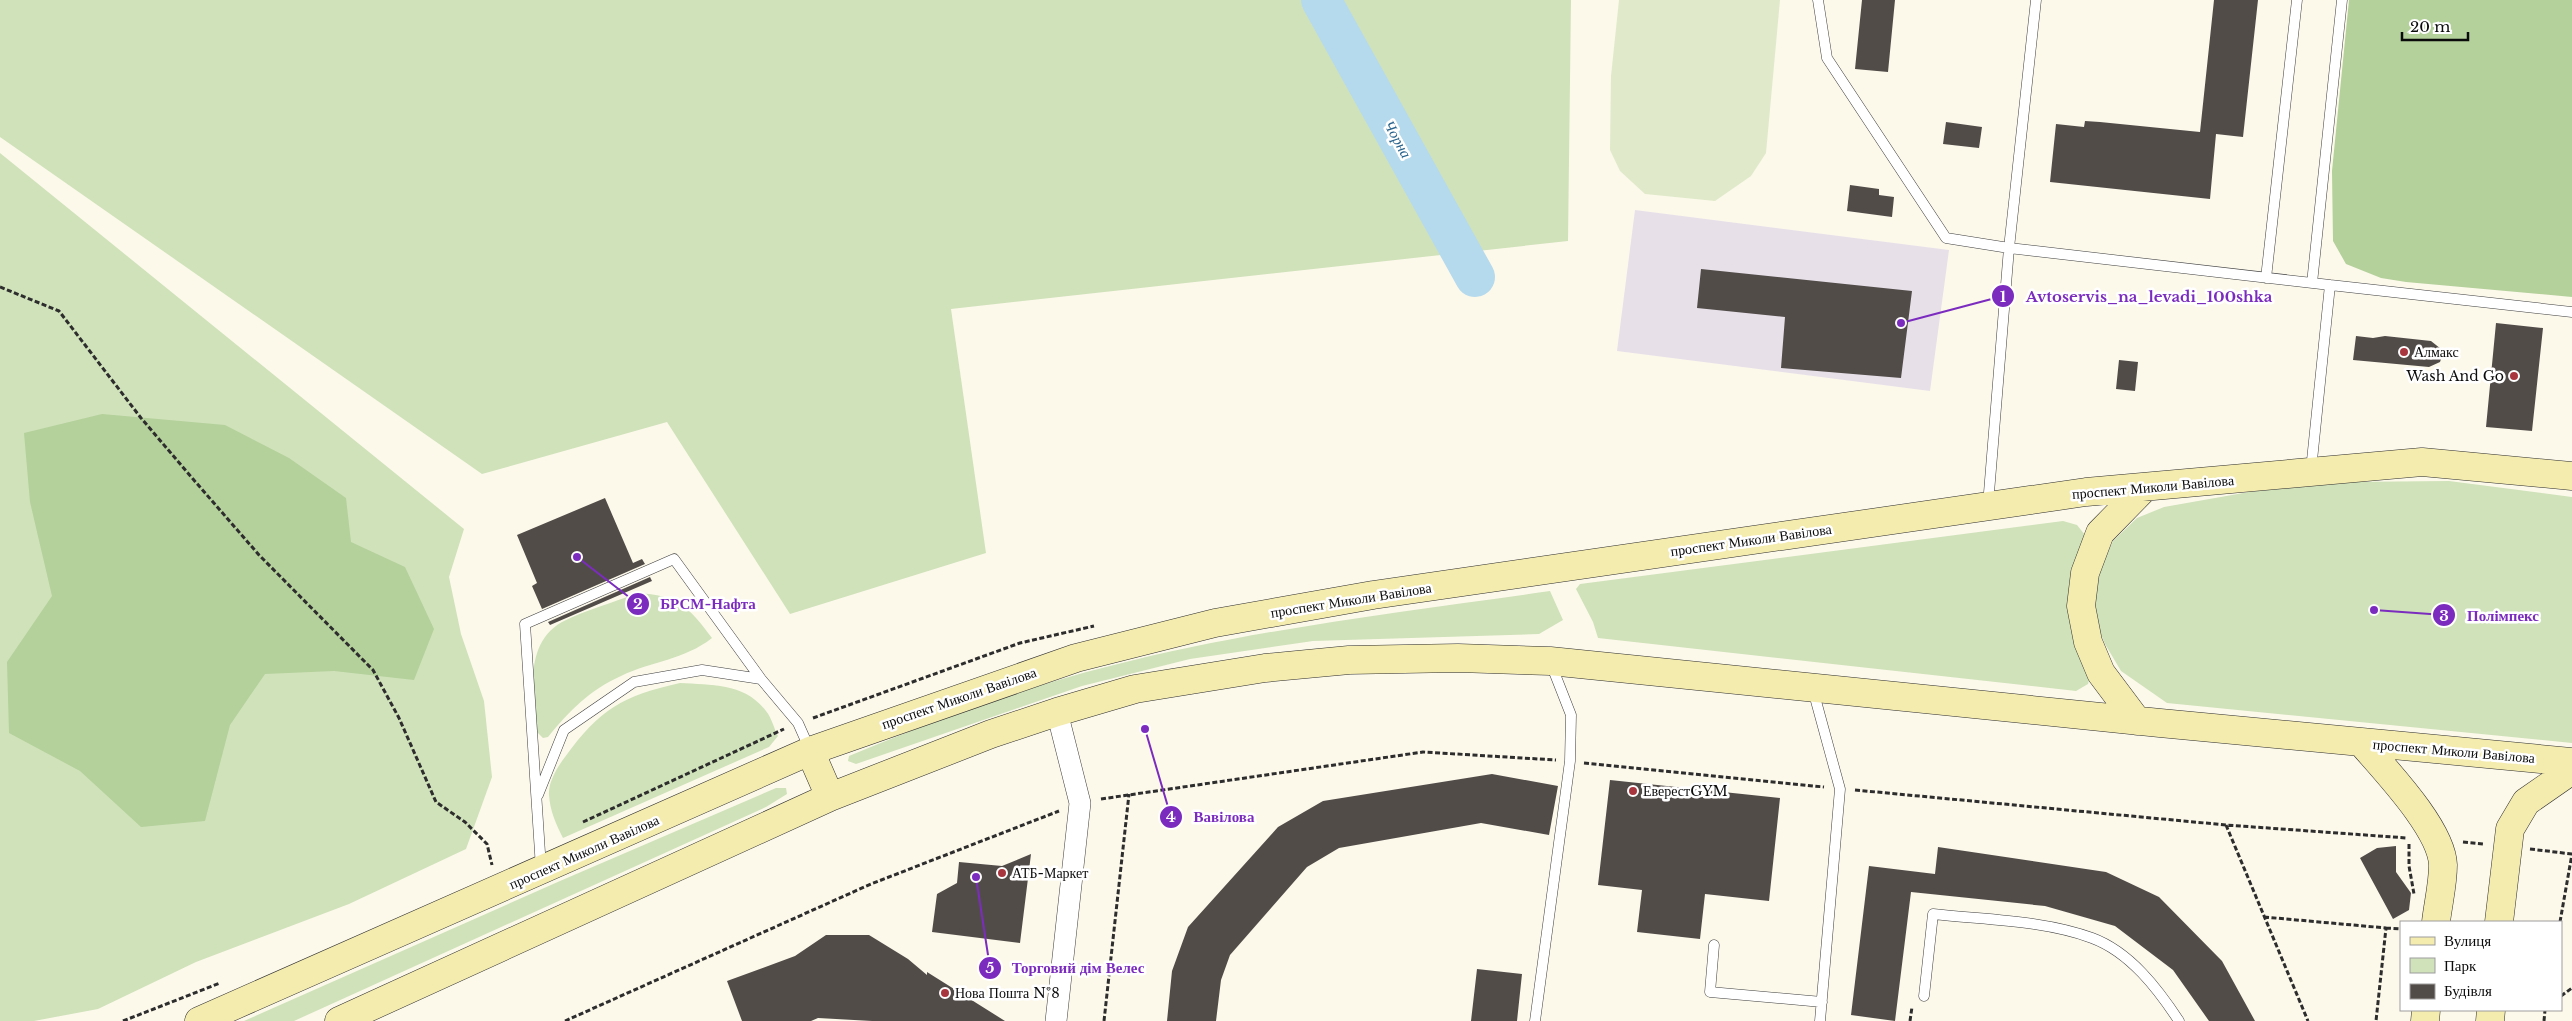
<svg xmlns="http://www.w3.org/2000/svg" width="2572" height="1021" font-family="'Libre Baskerville',serif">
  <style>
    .industrial { fill: #e8e0e9 }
    .green { fill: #d0e2ba }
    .forest { fill: #b4d09b }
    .pitch { fill: #e0eaca }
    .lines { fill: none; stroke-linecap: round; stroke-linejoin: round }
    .river { stroke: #b6daed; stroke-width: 40 }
    .building { fill: #524c49 }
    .lane-casing { stroke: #3e3e3e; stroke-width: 11 }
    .street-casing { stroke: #3e3e3e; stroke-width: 22 }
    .secondary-casing { stroke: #2d2d2d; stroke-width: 29 }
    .path { stroke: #2d2d2d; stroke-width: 3; stroke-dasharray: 5 2.5; stroke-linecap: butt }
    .lane { stroke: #fff; stroke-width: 10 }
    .street { stroke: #fff; stroke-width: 21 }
    .secondary { stroke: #f4ebaf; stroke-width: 28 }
    .poi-dot { fill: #a8363e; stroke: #fff; stroke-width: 2 }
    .labels { text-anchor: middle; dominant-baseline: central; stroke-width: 5; stroke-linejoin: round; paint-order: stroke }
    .poi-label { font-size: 14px; fill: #0b0b0b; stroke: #fff; text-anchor: start }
    .street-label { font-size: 14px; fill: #0b0b0b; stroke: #fff }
    .water-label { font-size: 15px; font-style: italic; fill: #25618b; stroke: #fff }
    .leader { fill: none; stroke: #7b2cbf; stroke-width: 2 }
    .callout-dot { fill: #7b2cbf; stroke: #fff; stroke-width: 2 }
    .mark-label { font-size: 15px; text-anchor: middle; font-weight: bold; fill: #fff }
    .callout-label { font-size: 15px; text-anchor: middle; font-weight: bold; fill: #7b2cbf; stroke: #fff; stroke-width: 5; stroke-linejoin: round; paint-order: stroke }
  </style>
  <rect width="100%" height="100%" fill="#fcf9eb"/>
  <!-- industrial -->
  <path class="industrial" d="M 1635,210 L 1949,250 L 1930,391 L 1617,351 Z"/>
  <!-- green -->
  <path class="green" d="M 0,0 L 1571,0 L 1568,241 L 951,309 L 986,553 L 790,614 L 667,422 L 482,474 L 0,137 Z
    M 0,153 L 464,529 L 449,577 L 461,634 L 484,701 L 492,777 L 466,849 L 349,904 L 196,962 L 98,1009 L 34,1021 L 0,1021 Z
    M 2449,481 L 2572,497 L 2572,743 L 2167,703 L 2121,671 L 2105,644 L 2093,615 L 2098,574 L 2113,541 L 2137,518 L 2164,507 L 2249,492 L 2342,482 Z
    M 2063,521 L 2077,525 L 2085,535 L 2069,583 L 2069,605 L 2091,673 L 2088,684 L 2076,691 L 1598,638 L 1593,622 L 1576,589 L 1580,584 Z
    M 1550,591 L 1563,620 L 1539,634 L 1313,641 L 1190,659 L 1082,686 L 856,764 L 848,761 L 849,756 C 933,721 1021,688 1110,666 C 1254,629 1403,612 1550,591 Z
    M 637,593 C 678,595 689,607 712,638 C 684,660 652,661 621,676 C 590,690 569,711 548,737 L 543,738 L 537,732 C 533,697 523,644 562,622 C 585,610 613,603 637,593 Z
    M 680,683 C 712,685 745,683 766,711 C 772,718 774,729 778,736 L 769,747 L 563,838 C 556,824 550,811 549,795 C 548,782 558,766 565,757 C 600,709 622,696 680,683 Z
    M 776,788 L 786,788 L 787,794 L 766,807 L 294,1021 L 244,1021 L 560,881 Z"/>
  <!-- forest -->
  <path class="forest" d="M 2349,0 L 2572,0 L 2572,297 L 2406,282 L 2381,278 L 2346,264 L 2333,241 L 2332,171 Z
    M 102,414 L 225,425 L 289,458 L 346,498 L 351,542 L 405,567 L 434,629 L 414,680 L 334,671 L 265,674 L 230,725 L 205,821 L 141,827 L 80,771 L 9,733 L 7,662 L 52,596 L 30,502 L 24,433 Z"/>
  <!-- pitch -->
  <path class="pitch" d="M 1619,0 L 1780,0 L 1766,153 L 1751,176 L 1715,201 L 1645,194 L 1620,171 L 1610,150 L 1611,76 Z"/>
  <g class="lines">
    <!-- river -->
    <path class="river" d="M 1321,0 L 1475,277"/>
  </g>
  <!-- building -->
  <path class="building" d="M 1862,0 L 1895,0 L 1888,72 L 1855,69 Z
    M 2214,0 L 2258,0 L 2243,137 L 2216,134 L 2210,199 L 2050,182 L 2056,124 L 2084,127 L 2085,121 L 2100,122 L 2200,132 Z
    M 1946,122 L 1982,127 L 1979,148 L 1943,144 Z
    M 1850,185 L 1879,189 L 1879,195 L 1894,197 L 1892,217 L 1847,211 Z
    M 1701,269 L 1912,291 L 1901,378 L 1781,368 L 1785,317 L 1697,308 Z
    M 2496,323 L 2543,328 L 2532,431 L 2486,427 Z
    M 2356,336 L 2373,338 L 2385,336 L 2431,341 L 2441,349 L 2442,356 L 2440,362 L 2429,367 L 2353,360 Z
    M 2119,360 L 2138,362 L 2135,391 L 2116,389 Z
    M 605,498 L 633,563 L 642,559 L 645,564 L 542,609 L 532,586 L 537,583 L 517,535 Z
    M 650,577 L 652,581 L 550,625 L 548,622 Z
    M 1492,774 L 1558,786 L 1549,835 L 1481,823 L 1339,848 L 1307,867 L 1230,955 L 1221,980 L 1216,1021 L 1167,1021 L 1172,971 L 1188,927 L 1278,827 L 1323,801 Z
    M 1610,780 L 1780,798 L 1769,901 L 1705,894 L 1700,939 L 1637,932 L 1642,890 L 1598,885 Z
    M 2396,846 L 2396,872 L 2411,893 L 2409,910 L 2393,919 L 2360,858 L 2377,848 Z
    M 1938,847 L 2106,872 L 2159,897 L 2222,961 L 2255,1021 L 2209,1021 L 2173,970 L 2115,926 L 2045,906 L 1911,892 L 1895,1021 L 1851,1015 L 1869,866 L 1935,874 Z
    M 1031,854 L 1020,943 L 932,932 L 937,894 L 957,883 L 959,862 L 1002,866 Z
    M 826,935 L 869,935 L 908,959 L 927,975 L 927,972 L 1005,1021 L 872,1021 L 818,1018 L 811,1021 L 742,1021 L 727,981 L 795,956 Z
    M 1477,969 L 1522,974 L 1517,1021 L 1471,1021 Z"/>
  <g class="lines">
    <defs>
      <path id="lane" d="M 1818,0 L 1827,58 L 1946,238 L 2009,248 L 2330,285
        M 2266,278 L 2297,0
        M 2312,283 L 2342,0
        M 2311,470 L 2330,285 L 2572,312
        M 1988,505 L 2009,248 L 2036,0
        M 1813,690 L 1840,789 L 1820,1021
        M 538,795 L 564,730 L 634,682 L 702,670 L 761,679
        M 541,868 L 525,624 L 674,559 L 761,679 L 798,723 L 810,750
        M 1714,945 L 1710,992 L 1822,1002
        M 1924,996 L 1933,914 C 1985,920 2043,920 2092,938 C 2130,952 2158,989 2179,1021
        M 1535,1021 L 1570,761 L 1571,715 L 1551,664"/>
      <path id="street" d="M 1056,1021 L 1080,803 L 1057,712"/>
      <path id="secondary" d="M 2137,721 L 2101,673 L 2088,642 L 2081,606 L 2085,573 L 2100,533 L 2145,487
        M 2361,742 C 2385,770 2442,829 2443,865 C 2443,884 2438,904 2436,922
        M 810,751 L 830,797
        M 2499,922 L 2510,829 L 2526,802 L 2572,770
        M 199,1021 L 810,751 L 1076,658 L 1215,623 L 1373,595 L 2086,492 L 2422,462 L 2572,476
        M 339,1021 L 830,797 L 991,734 L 1057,712 L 1135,689 L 1265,668 L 1349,660 L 1458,658 L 1550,661 L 2160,723 L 2572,762
        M 2425,1021 L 2426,1010
        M 2490,1021 L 2491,1010"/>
    </defs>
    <!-- lane casing -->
    <use href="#lane" class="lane-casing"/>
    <!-- street casing -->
    <use href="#street" class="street-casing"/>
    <!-- secondary casing -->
    <use href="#secondary" class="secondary-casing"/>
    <!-- path -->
    <path class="path" d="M 0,287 L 59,311 L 141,418 L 193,479 L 259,555 L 373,670 L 399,718 L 436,802 L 465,822 L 487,844 L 492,865
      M 813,718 L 1020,643 L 1094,626
      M 1584,763 L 1824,787
      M 1855,790 L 2226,825 L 2407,838
      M 1101,799 L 1423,752 L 1556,760
      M 583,822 L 784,729
      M 2226,825 L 2308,1021
      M 2463,842 L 2484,844
      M 2409,844 L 2409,866 L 2414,894
      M 2530,849 L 2572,854
      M 2264,917 L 2386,928 L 2376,1021
      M 2560,922 L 2572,854
      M 2386,928 L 2401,929
      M 2561,996 L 2572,988
      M 123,1021 L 220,983
      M 565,1021 L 871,884 L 1059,811
      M 1104,1021 L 1129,794
      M 1910,1021 L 1912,1007
      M 2544,1021 L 2545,1010"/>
    <!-- lane -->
    <use href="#lane" class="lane"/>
    <!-- street -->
    <use href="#street" class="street"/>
    <!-- secondary -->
    <use href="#secondary" class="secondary"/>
  </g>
  <!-- markers -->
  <g class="poi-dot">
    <circle cx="2404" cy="352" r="5"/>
    <circle cx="2514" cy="376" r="5"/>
    <circle cx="1633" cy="791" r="5"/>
    <circle cx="1002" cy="873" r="5"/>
    <circle cx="945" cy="993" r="5"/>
  </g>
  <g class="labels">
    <!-- poi labels -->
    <g class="poi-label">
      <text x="2414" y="352">Алмакс</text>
      <text x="2504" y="376" text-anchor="end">Wash And Go</text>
      <text x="1643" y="791">ЕверестGYM</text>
      <text x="1012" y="873">АТБ-Маркет</text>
      <text x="955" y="993">Нова Пошта №8</text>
    </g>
    <!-- street labels -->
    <g class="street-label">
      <text transform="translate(2153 487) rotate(-5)">проспект Миколи Вавілова</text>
      <text transform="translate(1751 540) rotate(-8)">проспект Миколи Вавілова</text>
      <text transform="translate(1351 600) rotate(-9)">проспект Миколи Вавілова</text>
      <text transform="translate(959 698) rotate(-19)">проспект Миколи Вавілова</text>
      <text transform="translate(2454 751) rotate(5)">проспект Миколи Вавілова</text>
      <text transform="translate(584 852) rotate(-24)">проспект Миколи Вавілова</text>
    </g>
    <!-- water labels -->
    <g class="water-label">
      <text transform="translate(1398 139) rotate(61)">Чорна</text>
    </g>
  </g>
  <!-- callouts -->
  <path class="leader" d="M1901 323L2003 296M577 557L638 604M2374 610L2444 615M1145 729L1171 817M976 877L990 968"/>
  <g class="callout-dot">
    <circle cx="1901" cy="323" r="5"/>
    <circle cx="577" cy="557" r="5"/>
    <circle cx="2374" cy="610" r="5"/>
    <circle cx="1145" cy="729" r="5"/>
    <circle cx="976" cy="877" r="5"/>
    <circle cx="2003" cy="296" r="12"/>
    <circle cx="638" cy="604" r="12"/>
    <circle cx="2444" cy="615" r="12"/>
    <circle cx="1171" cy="817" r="12"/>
    <circle cx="990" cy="968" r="12"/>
  </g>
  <g class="mark-label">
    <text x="2003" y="302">1</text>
    <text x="638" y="609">2</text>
    <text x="2444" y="621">3</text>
    <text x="1171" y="822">4</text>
    <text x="990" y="973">5</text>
  </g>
  <g class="callout-label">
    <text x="2149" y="302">Avtoservis_na_levadi_100shka</text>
    <text x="708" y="609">БРСМ-Нафта</text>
    <text x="2503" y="621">Полімпекс</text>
    <text x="1224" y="822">Вавілова</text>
    <text x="1078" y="973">Торговий дім Велес</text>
  </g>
  <!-- legend -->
  <rect x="2400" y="921" width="162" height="90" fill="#ffffff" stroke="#9d9d9d"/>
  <rect x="2410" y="937" width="25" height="8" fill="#f4ebaf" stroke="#9d9d9d"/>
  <text x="2444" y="946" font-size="15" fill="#0b0b0b">Вулиця</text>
  <rect x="2410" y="958" width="25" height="15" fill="#d0e2ba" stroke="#9d9d9d"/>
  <text x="2444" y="971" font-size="15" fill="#0b0b0b">Парк</text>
  <rect x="2410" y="984" width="25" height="15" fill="#524c49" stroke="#9d9d9d"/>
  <text x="2444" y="996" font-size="15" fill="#0b0b0b">Будівля</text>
  <!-- scale -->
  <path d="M2402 32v8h66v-8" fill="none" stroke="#0b0b0b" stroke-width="2.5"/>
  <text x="2410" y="32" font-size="15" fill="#0b0b0b" stroke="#ffffff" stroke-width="4" paint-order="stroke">20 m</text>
</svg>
